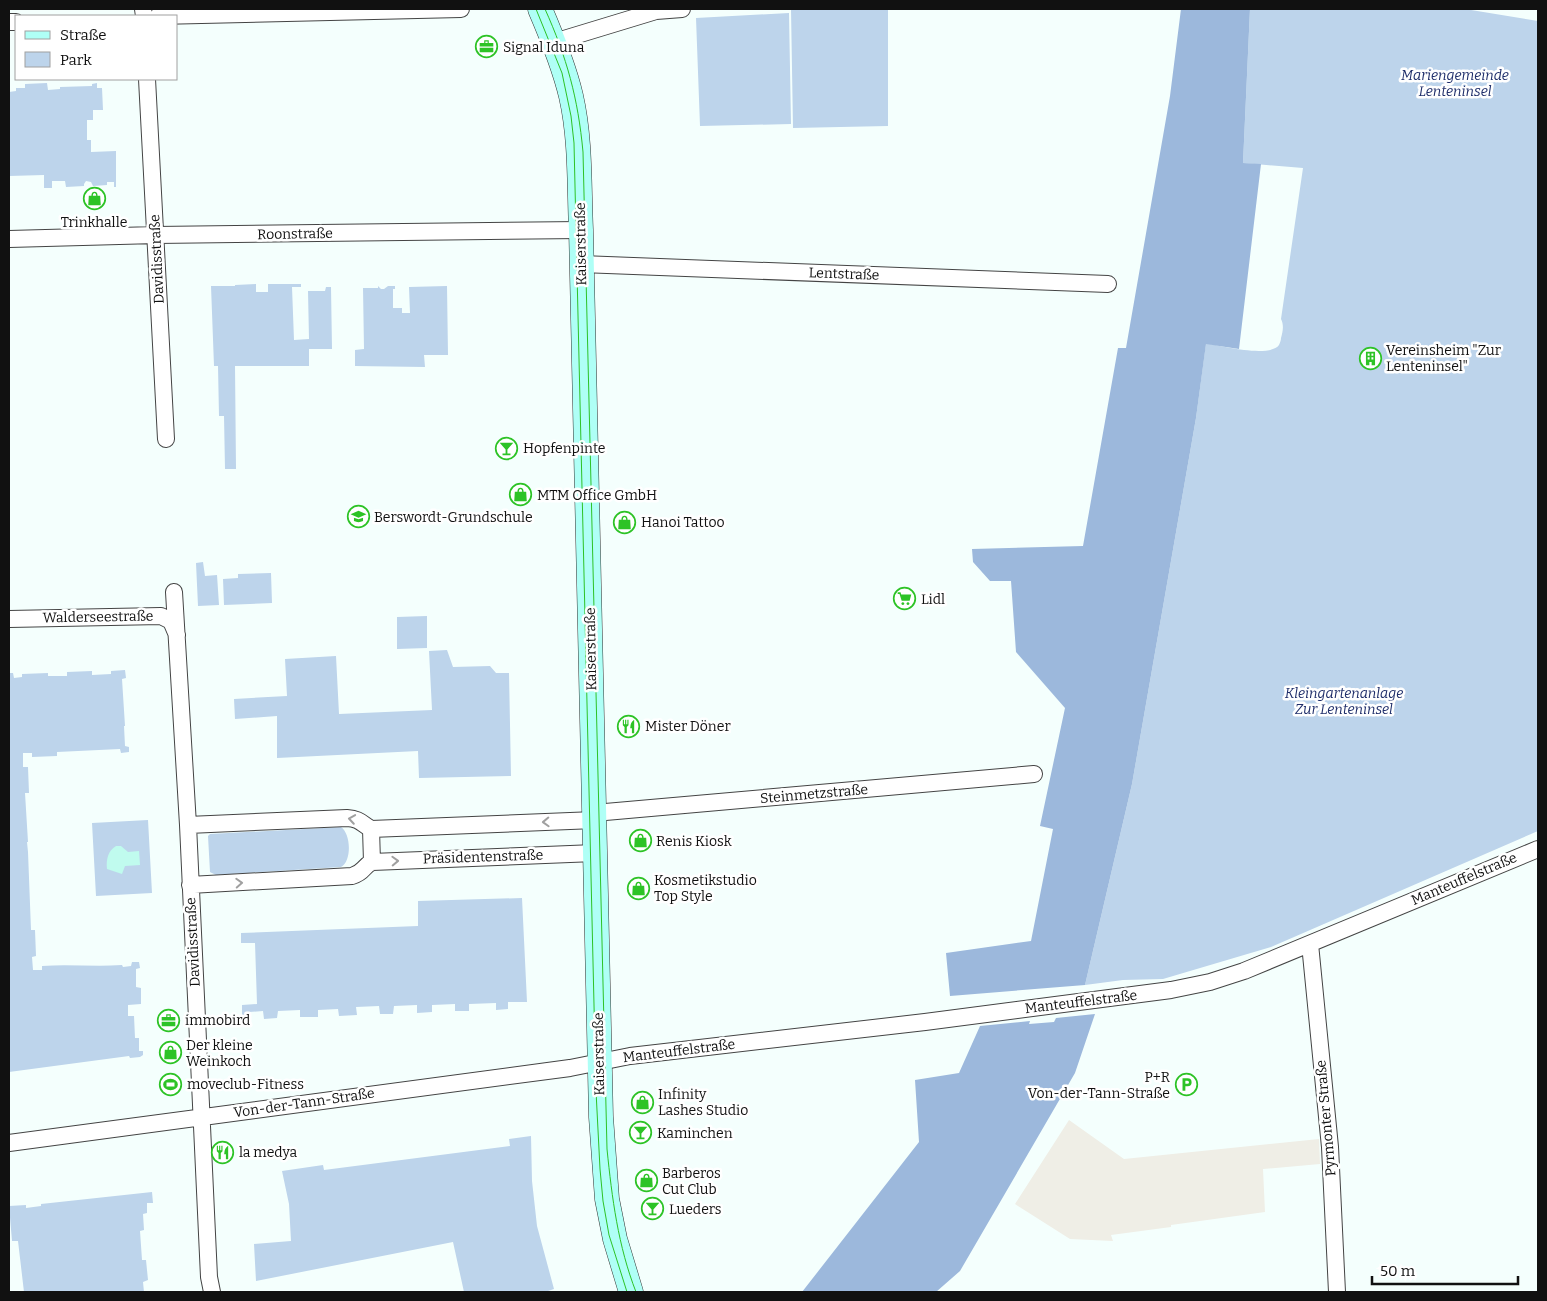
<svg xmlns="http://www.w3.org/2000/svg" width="1547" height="1301" font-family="Bitter,serif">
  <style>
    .industrial { fill: #efeee6 }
    .green { fill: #bdd4eb }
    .forest { fill: #9cb8dc }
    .sand { fill: #c0fbee }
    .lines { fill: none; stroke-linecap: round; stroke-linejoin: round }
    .street-casing { stroke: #444; stroke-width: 18 }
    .secondary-casing { stroke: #333; stroke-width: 25 }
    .street { stroke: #fff; stroke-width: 16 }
    .secondary { stroke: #affff6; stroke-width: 24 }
    .tram { stroke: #2dc326; stroke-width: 1 }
    .oneway { stroke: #a0a0a0 }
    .labels { text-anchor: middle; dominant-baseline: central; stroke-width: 5; stroke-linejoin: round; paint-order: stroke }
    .poi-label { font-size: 14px; fill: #111; stroke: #fff; text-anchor: start }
    .park-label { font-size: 14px; font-style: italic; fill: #1f2e6a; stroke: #fff }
    .street-label { font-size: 14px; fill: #111; stroke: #fff }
  </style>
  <rect width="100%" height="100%" fill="#f4fffd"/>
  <!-- industrial -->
  <path class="industrial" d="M 1069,1120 L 1124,1159 L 1319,1139 L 1320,1164 L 1263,1169 L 1265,1212 L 1171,1225 L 1171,1227 L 1111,1235 L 1113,1241 L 1070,1239 L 1015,1204 Z"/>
  <!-- green -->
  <path class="green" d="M 791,9 L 888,9 L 888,126 L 793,128 Z
    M 1250,9 L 1465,9 L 1538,21 L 1538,831 L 1271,947 L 1163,979 L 1123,980 L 1085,985 L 1132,784 L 1196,418 L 1206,343 C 1220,346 1270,358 1279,345 C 1280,343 1281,340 1281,338 C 1283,331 1284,325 1281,319 L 1303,168 L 1243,163 Z
    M 789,13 L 791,124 L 700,126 L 696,18 Z
    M 47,83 L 48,90 L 60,89 L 60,87 L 92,86 L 92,84 L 97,83 L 97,88 L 102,88 L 103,110 L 93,110 L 93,120 L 87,120 L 87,140 L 91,140 L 91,152 L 116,151 L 116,187 L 114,187 L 114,182 L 107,182 L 107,185 L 93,186 L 91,182 L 86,181 L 84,184 L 84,186 L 66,187 L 65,181 L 52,181 L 52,188 L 44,188 L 44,175 L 9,176 L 9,92 L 16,91 L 16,88 L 25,88 L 25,84 Z
    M 256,284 L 256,292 L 268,292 L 268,284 L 301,284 L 301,287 L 292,287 L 294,340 L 309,339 L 308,291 L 325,291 L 326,287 L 331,287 L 332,349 L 309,349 L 309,366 L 235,366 L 236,469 L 225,469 L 224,416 L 219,416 L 218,366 L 214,366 L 211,286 L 235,286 L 235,285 Z
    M 378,286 L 381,289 L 384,289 L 388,286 L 395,286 L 395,289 L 393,289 L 393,308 L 402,308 L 402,313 L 410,313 L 409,287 L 447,286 L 448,355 L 424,355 L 425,367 L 355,366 L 355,350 L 364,349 L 363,288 L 378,288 Z
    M 203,562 L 205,576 L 217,575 L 219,605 L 198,606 L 196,563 Z
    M 271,573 L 272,603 L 224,605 L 223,579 L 238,578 L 238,574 Z
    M 427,616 L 427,648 L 397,649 L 397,617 Z
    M 447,650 L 453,667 L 490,666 L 496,673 L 509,673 L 511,776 L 419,778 L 418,751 L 277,758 L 277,716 L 235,719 L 234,699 L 287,696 L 285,659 L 336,656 L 339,714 L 432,710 L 429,651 Z
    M 125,670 L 126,678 L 122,679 L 125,726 L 124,726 L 125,746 L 129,747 L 129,752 L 121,753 L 120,749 L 57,752 L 57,756 L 32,757 L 32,753 L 23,753 L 23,767 L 28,767 L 29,793 L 25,793 L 28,842 L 27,842 L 28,852 L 31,930 L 35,930 L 36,956 L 32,957 L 33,970 L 42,970 L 42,966 C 69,964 95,967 122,965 L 123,967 L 131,966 L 132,962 L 139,962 L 140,968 L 136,969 L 136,987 L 141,988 L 141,1004 L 128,1005 L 128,1016 L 134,1016 L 135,1038 L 139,1038 L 139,1051 L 143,1051 L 143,1055 L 140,1057 L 130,1058 L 129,1056 L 9,1072 L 9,673 L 13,673 L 14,678 L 22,677 L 22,674 L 48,673 L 48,676 L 67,676 L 67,672 L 92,671 L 92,675 L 111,674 L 111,671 Z
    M 148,820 L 152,893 L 96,896 L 92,823 Z
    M 341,827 C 351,834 352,861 341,867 L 216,875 L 210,872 L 208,836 L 210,834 Z
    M 522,898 L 527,1002 L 508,1002 L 508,1009 L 496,1010 L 496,1003 L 469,1004 L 469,1011 L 455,1011 L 455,1004 L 432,1005 L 432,1012 L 417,1013 L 417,1005 L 394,1006 L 393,1014 L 380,1014 L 379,1006 L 356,1007 L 357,1015 L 339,1016 L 338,1009 L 318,1010 L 318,1017 L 300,1017 L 300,1010 L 278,1011 L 277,1018 L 264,1019 L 263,1011 L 249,1012 L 249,1020 L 242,1020 L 242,1005 L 257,1004 L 255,943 L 241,943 L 241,933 L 418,926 L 418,901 Z
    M 531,1136 L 532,1181 L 537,1226 L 554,1289 L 545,1292 L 464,1292 L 453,1242 L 256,1281 L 254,1244 L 291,1241 L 289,1204 L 282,1171 L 323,1165 L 324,1170 L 510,1146 L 509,1139 Z
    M 152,1192 L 153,1203 L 147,1203 L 147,1213 L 143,1214 L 144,1230 L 140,1231 L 142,1260 L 146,1260 L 148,1280 L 143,1282 L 144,1292 L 24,1292 L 18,1241 L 12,1241 L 9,1206 L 26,1205 L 26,1208 L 41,1206 L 41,1204 Z"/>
  <!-- forest -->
  <path class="forest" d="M 1181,9 L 1250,9 L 1243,163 L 1261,164 L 1239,349 L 1206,344 L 1196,418 L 1132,784 L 1085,985 L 950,996 L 946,953 L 1031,941 L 1053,829 L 1040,826 L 1065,708 L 1016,652 L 1011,581 L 990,581 L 973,562 L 972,549 L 1083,546 L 1118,348 L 1126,348 L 1170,96 Z
    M 1095,1014 L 1075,1073 L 960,1271 L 936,1292 L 802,1292 L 919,1142 L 915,1080 L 959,1073 L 980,1026 L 1030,1021 L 1029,1024 L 1054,1022 L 1056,1018 Z"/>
  <!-- sand -->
  <path class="sand" d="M 116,846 L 121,846 L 128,852 L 139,851 L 140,865 L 125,866 L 122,874 L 107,869 C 106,859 108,851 116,846 Z"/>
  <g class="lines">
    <defs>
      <path id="street" d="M 143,9 L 144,16
        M 158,16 L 461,9
        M 9,22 L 16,22
        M 554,42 L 656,11 L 682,9
        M 147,79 L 166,439
        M 9,239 L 156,235 L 581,230
        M 581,264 L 1108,284
        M 174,592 L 188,825 L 209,1277 L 212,1292
        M 9,619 L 161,616 L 171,621 L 177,635
        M 594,813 L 1034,774
        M 188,825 L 347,818 C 360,819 361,823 371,829 L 595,820
        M 371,829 L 372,862
        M 190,885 L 352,876 C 365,872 362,867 372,862 L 595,853
        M 1310,944 L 1330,1147 L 1337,1292
        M 9,1143 L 570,1068 L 630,1056 L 925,1022 L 1171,990 L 1210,982 L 1244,971 L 1538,849"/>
      <path id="secondary" d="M 540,9 C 552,37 564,66 571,96 C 581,140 579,186 581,230 L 601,1117 L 607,1199 L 615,1239 L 631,1292"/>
    </defs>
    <!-- street casing -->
    <use href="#street" class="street-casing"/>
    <!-- secondary casing -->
    <use href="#secondary" class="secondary-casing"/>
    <!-- street -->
    <use href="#street" class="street"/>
    <!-- secondary -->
    <use href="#secondary" class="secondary"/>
    <!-- tram -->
    <path class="tram" d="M 536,9 L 562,73 L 571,116 L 574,143 L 596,1091 L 600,1169 L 603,1201 L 609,1235 L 627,1292
      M 545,9 C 567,58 578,98 583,152 L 607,1149 C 612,1198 618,1246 636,1292"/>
  </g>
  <!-- one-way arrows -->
  <defs><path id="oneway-chevron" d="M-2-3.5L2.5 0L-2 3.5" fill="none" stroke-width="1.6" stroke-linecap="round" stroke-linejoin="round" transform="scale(1.25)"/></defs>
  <g class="oneway">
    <use href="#oneway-chevron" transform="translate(352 819) rotate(-171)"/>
    <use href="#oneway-chevron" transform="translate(546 822) rotate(178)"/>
    <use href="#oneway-chevron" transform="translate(395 861) rotate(-2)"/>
    <use href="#oneway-chevron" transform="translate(239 883) rotate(-3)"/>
  </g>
  <!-- icons -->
  <defs>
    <symbol id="office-ring" viewBox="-11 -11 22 22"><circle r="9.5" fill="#fff" stroke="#2dc326" stroke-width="1.5"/><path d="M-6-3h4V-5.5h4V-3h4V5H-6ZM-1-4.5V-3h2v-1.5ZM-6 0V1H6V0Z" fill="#2dc326"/></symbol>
    <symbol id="shop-ring" viewBox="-11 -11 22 22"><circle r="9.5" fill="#fff" stroke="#2dc326" stroke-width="1.5"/><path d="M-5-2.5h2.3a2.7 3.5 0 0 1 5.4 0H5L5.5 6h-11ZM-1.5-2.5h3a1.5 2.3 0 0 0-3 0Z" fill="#2dc326"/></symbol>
    <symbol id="building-ring" viewBox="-11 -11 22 22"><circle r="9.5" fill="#fff" stroke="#2dc326" stroke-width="1.5"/><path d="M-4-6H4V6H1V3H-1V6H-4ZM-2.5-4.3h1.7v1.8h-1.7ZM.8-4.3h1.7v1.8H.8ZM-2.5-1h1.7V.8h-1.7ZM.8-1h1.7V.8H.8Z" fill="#2dc326"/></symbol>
    <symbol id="bar-ring" viewBox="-11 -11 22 22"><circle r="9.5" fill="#fff" stroke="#2dc326" stroke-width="1.5"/><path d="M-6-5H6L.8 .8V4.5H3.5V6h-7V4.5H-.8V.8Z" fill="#2dc326"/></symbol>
    <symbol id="school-ring" viewBox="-11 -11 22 22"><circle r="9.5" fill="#fff" stroke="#2dc326" stroke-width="1.5"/><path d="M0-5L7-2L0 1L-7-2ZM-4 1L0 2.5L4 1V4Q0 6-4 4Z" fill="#2dc326"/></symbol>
    <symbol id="supermarket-ring" viewBox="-11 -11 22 22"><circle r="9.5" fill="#fff" stroke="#2dc326" stroke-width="1.5"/><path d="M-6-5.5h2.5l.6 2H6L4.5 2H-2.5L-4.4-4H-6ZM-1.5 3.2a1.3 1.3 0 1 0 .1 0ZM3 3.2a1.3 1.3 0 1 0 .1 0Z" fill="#2dc326"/></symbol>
    <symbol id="restaurant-ring" viewBox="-11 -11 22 22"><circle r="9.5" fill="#fff" stroke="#2dc326" stroke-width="1.5"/><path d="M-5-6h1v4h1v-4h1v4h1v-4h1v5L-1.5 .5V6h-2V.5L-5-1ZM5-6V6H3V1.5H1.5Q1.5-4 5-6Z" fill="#2dc326"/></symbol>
    <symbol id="stadium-ring" viewBox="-11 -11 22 22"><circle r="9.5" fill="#fff" stroke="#2dc326" stroke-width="1.5"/><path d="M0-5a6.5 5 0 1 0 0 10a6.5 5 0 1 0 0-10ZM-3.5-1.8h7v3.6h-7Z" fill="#2dc326"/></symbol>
    <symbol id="parking-ring" viewBox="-11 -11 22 22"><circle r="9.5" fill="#fff" stroke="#2dc326" stroke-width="1.5"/><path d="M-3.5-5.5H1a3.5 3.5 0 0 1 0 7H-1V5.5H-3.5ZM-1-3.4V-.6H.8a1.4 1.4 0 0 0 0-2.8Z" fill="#2dc326"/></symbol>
  </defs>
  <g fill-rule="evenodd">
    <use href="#office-ring" x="474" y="34" width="25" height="25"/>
    <use href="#shop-ring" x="82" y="186" width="25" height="25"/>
    <use href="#building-ring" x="1358" y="346" width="25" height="25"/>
    <use href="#bar-ring" x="494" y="436" width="25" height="25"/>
    <use href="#shop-ring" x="508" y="482" width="25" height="25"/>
    <use href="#school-ring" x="346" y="504" width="25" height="25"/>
    <use href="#shop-ring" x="612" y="510" width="25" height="25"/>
    <use href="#supermarket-ring" x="892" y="586" width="25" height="25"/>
    <use href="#restaurant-ring" x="616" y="714" width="25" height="25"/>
    <use href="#shop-ring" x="628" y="828" width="25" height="25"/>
    <use href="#shop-ring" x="626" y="876" width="25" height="25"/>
    <use href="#office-ring" x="156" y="1008" width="25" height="25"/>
    <use href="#shop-ring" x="158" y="1040" width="25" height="25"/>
    <use href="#stadium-ring" x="158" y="1072" width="25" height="25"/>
    <use href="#parking-ring" x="1174" y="1072" width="25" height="25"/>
    <use href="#shop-ring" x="630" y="1090" width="25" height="25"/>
    <use href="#bar-ring" x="628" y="1120" width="25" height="25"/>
    <use href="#restaurant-ring" x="210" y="1140" width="25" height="25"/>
    <use href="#shop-ring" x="634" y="1168" width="25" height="25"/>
    <use href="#bar-ring" x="640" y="1196" width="25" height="25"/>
  </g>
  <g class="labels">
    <!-- poi labels -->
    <g class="poi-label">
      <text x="503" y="47">Signal Iduna</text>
      <text x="94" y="222" text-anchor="middle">Trinkhalle</text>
      <text x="1386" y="350">Vereinsheim "Zur<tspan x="1386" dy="16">Lenteninsel"</tspan></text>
      <text x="523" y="448">Hopfenpinte</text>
      <text x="537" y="495">MTM Office GmbH</text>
      <text x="374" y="517">Berswordt-Grundschule</text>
      <text x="641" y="522">Hanoi Tattoo</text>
      <text x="921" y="599">Lidl</text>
      <text x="645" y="726">Mister Döner</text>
      <text x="656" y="841">Renis Kiosk</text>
      <text x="654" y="880">Kosmetikstudio<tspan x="654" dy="16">Top Style</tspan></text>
      <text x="185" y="1020">immobird</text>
      <text x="186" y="1045">Der kleine<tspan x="186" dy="16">Weinkoch</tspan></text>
      <text x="1170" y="1077" text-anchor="end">P+R<tspan x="1170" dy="16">Von-der-Tann-Straße</tspan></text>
      <text x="187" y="1084">moveclub-Fitness</text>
      <text x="658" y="1094">Infinity<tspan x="658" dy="16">Lashes Studio</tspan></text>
      <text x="657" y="1133">Kaminchen</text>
      <text x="239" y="1152">la medya</text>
      <text x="662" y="1173">Barberos<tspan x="662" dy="16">Cut Club</tspan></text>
      <text x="669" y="1209">Lueders</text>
    </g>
    <!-- park labels -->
    <g class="park-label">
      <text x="1455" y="75">Mariengemeinde<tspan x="1455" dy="16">Lenteninsel</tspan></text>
      <text x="1344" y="693">Kleingartenanlage<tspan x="1344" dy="16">Zur Lenteninsel</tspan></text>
    </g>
    <!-- street labels -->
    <g class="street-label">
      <text transform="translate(295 234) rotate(-1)">Roonstraße</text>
      <text transform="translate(581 244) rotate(-91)">Kaiserstraße</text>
      <text transform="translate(157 259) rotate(-93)">Davidisstraße</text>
      <text transform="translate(844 274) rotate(2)">Lentstraße</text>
      <text transform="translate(98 617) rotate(-1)">Walderseestraße</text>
      <text transform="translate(591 649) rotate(-91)">Kaiserstraße</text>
      <text transform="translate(814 794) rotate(-5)">Steinmetzstraße</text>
      <text transform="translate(483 857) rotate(-2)">Präsidentenstraße</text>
      <text transform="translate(1464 879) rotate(-23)">Manteuffelstraße</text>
      <text transform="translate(193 942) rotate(-93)">Davidisstraße</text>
      <text transform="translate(1081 1002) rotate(-7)">Manteuffelstraße</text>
      <text transform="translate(679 1051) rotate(-7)">Manteuffelstraße</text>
      <text transform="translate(599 1054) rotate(-91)">Kaiserstraße</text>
      <text transform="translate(304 1103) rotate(-8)">Von-der-Tann-Straße</text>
      <text transform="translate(1326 1118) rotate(-95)">Pyrmonter Straße</text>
    </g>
  </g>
  <!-- border -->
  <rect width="1547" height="1301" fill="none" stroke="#111111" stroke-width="20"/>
  <!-- legend -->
  <rect x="15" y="15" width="162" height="65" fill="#ffffff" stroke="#a0a0a0"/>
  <rect x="25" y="31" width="25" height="8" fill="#affff6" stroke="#a0a0a0"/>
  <text x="60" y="40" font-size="15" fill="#111111">Straße</text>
  <rect x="25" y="52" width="25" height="15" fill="#bdd4eb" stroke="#a0a0a0"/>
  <text x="60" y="65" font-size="15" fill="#111111">Park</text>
  <!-- scale -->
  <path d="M1372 1276v8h146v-8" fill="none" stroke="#111111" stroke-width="2.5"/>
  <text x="1380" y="1276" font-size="15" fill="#111111" stroke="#ffffff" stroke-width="4" paint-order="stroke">50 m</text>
</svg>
